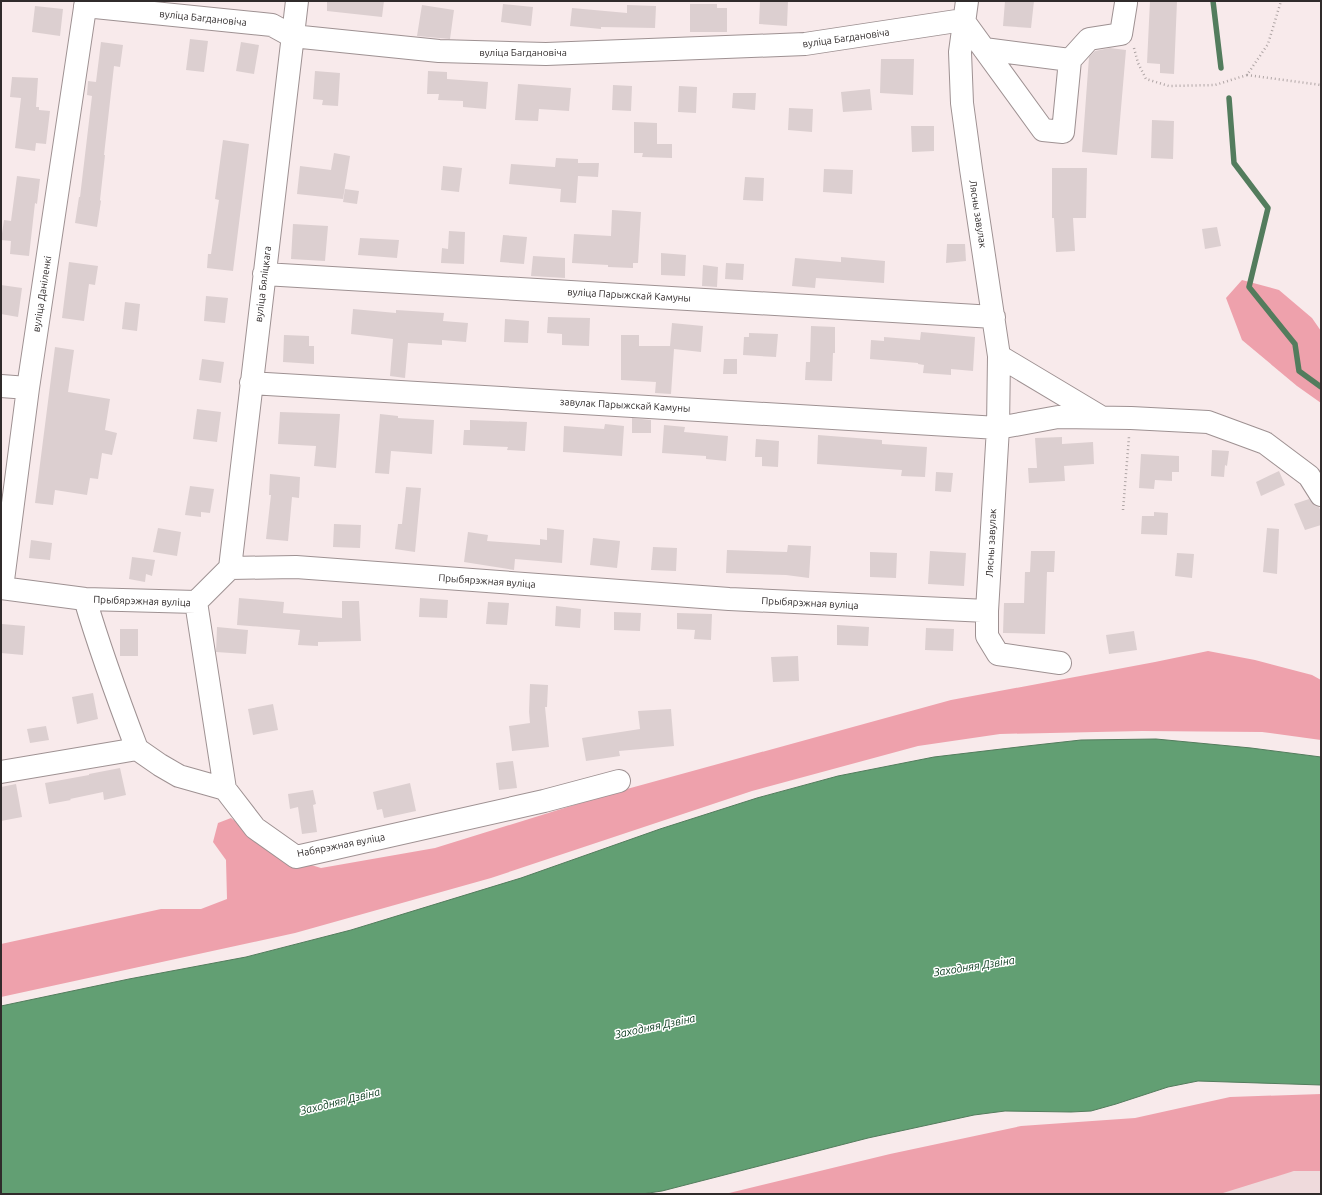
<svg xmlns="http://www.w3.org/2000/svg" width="1322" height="1195" font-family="Ubuntu,sans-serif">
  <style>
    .built { fill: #efdadc }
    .forest { fill: #eea1ac }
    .water { fill: #629f73; stroke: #537c5d }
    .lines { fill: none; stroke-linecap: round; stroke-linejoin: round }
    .stream { stroke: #537c5d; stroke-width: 5.5 }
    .building { fill: #dccfd0 }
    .minor-casing { stroke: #9e9192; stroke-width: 24 }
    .path { stroke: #afa5a5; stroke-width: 2.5; stroke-dasharray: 1 3; stroke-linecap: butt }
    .minor { stroke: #fff; stroke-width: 22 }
    .labels { text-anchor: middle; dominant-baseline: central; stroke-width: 3; stroke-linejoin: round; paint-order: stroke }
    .street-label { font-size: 10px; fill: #302b2b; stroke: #fff }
    .water-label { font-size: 11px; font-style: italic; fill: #083a1c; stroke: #fff }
  </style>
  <rect width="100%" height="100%" fill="#f8eaeb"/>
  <!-- built -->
  <path class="built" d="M 1321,1166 L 1321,1194 L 1173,1194 Z"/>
  <!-- forest -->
  <path class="forest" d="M 1242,280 L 1279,290 L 1312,318 L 1321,331 L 1321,403 L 1297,386 L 1242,340 L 1226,298 Z
    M 1208,651 L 1255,660 L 1312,675 L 1321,680 L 1321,740 L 1262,732 L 1142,731 L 1000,734 L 918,746 L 752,791 L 491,878 L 295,933 L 1,997 L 1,944 L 161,909 L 201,909 L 227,899 L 226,860 L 213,842 L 218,823 L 231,818 L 282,856 L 321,868 L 435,848 L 616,792 L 951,700 L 1155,662 Z
    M 1321,1094 L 1321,1171 L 1294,1171 L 1223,1193 L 1197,1194 L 725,1194 L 890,1154 L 1021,1126 L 1135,1118 L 1230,1097 Z"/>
  <!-- water -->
  <path class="water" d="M 1156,739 L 1251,748 L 1321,757 L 1321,1085 L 1198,1081 L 1168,1087 L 1116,1104 L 1091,1111 L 1071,1112 L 1005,1111 L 974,1115 L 868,1138 L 662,1191 L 642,1194 L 1,1194 L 1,1006 L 129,979 L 246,957 L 351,930 L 521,878 L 660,829 L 757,798 L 838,776 L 934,757 L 1027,746 L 1081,740 Z"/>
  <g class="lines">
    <!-- stream -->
    <path class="stream" d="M 1213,1 L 1221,68
      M 1229,98 L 1234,163 L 1268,208 L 1249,287 L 1295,344 L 1299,371 L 1321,387"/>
  </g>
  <!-- building -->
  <path class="building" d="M 327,1 L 384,1 L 382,17 L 327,11 Z
    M 760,1 L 788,1 L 787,26 L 759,24 Z
    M 1005,1 L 1034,1 L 1031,28 L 1003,26 Z
    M 1150,1 L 1177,1 L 1174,74 L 1160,73 L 1160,64 L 1147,63 Z
    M 503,4 L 533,7 L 531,26 L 501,22 Z
    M 690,4 L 717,4 L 717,8 L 727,8 L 727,32 L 690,32 Z
    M 422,5 L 454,10 L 450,39 L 417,36 Z
    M 627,5 L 656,6 L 655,28 L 601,27 L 601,29 L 570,26 L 572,8 L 627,13 Z
    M 35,6 L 63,9 L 60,36 L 32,32 Z
    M 190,39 L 208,41 L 204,72 L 186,70 Z
    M 101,42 L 123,45 L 120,67 L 114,66 L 104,155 L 105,155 L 100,200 L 101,201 L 97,227 L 75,223 L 79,197 L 80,197 L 92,96 L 87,95 L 88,81 L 96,82 Z
    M 241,42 L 259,45 L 254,74 L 236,71 Z
    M 1110,48 L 1126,50 L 1117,155 L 1082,152 L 1089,57 L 1095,51 Z
    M 881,59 L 914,59 L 913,95 L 880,93 Z
    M 315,71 L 340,73 L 338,106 L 322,105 L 323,100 L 313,99 Z
    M 428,71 L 447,72 L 447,79 L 488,82 L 486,109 L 463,107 L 463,101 L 438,100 L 439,94 L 427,94 Z
    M 12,77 L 38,78 L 36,107 L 39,107 L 39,110 L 50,111 L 46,144 L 36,143 L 35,151 L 15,148 L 21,98 L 10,97 Z
    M 518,84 L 571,88 L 569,111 L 539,109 L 538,121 L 515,120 Z
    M 613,85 L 632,86 L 631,111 L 612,110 Z
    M 679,86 L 697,87 L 696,113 L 678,112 Z
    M 870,89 L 872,110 L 843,112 L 841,92 Z
    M 733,93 L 756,93 L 755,110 L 732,108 Z
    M 789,108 L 813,109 L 812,132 L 788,130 Z
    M 1152,120 L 1174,121 L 1173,159 L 1151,158 Z
    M 634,122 L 657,123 L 657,144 L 672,144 L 672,158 L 642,157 L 643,153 L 634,153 Z
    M 911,126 L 934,126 L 934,151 L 912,152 Z
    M 223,140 L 249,144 L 233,271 L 207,268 L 208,254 L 211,254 L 219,200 L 215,199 Z
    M 334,153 L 350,156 L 343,199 L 297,194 L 300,166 L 331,170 Z
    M 556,158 L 578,159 L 578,163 L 599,163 L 598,177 L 578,176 L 576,203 L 560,202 L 561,189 L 509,184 L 511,164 L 555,167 Z
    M 443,166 L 462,168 L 459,192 L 441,190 Z
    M 1052,168 L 1087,168 L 1086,218 L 1073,218 L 1075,251 L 1056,252 L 1054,218 L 1052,218 Z
    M 824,169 L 853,170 L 852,194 L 823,192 Z
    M 17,176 L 40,179 L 37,204 L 35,203 L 29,256 L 10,254 L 11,241 L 1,240 L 4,220 L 11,221 Z
    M 745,177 L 764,178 L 763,201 L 743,200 Z
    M 345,189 L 359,191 L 357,204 L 343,202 Z
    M 612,210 L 641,212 L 638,263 L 633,263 L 633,268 L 608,267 L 608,265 L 572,263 L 574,234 L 611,236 Z
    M 293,224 L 328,226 L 325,261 L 291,259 Z
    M 1217,227 L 1221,246 L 1205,249 L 1202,229 Z
    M 449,231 L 465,232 L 464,264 L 441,263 L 442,248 L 448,249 Z
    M 503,235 L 527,237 L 524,264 L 500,262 Z
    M 360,238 L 399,240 L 397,258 L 358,255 Z
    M 947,244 L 965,244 L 966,261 L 946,263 Z
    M 661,253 L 686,255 L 685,276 L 661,275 Z
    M 533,256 L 565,258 L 565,278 L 531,276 Z
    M 841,257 L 885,261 L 884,283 L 816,278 L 815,288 L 792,286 L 795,258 L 841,262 Z
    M 69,262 L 98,266 L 95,285 L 89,284 L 84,321 L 62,318 Z
    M 726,263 L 744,264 L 743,280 L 725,279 Z
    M 703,265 L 718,267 L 717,287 L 702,286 Z
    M 1,285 L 22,288 L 18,317 L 1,314 Z
    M 206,296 L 228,298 L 225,323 L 204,321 Z
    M 125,302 L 140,304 L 137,331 L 122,329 Z
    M 353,309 L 396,313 L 396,310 L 444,313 L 443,321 L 468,323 L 466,342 L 442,340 L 442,345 L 408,343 L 405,378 L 390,376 L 393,339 L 351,334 Z
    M 548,317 L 590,318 L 589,346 L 562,345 L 562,334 L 547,333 Z
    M 505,319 L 529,321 L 528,343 L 504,342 Z
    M 672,323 L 703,326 L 701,352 L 674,349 L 671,394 L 655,393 L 656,382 L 621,380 L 621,335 L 639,335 L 639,346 L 670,346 Z
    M 811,326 L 835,327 L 835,353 L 833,353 L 832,381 L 805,380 L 806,362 L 810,362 Z
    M 921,332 L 975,337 L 973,371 L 951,369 L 951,375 L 923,373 L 924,365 L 918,364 L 918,363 L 870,359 L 871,340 L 884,341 L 884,337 L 920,340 Z
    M 749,333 L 778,334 L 776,357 L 743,355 L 744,337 L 749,337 Z
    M 284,335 L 309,336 L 309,346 L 314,346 L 314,364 L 283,362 Z
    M 55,347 L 74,350 L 68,392 L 110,399 L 105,430 L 117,433 L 112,455 L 102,453 L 98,479 L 90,478 L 87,495 L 55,490 L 53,505 L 35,503 Z
    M 202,359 L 224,362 L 221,383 L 199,380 Z
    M 724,359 L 737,359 L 737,374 L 723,374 Z
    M 197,409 L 221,412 L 217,442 L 193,439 Z
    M 280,412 L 340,414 L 336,468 L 314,466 L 316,446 L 278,444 Z
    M 380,414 L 398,416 L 398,418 L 434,420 L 432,454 L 391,451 L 389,474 L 375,473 Z
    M 632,418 L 651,420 L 651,433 L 632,433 Z
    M 470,420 L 527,422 L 525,451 L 507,450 L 508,447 L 463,445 L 464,430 L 470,430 Z
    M 605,424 L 624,426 L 622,456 L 563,452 L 564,426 L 604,429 Z
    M 664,425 L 685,427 L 684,432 L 728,436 L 726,461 L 706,459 L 706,456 L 662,453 Z
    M 818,435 L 882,440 L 882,444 L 927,447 L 925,477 L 901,476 L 902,470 L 817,464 Z
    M 1062,437 L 1062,444 L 1093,442 L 1094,464 L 1064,466 L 1065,481 L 1029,483 L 1028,468 L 1037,468 L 1035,438 Z
    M 756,439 L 779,441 L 778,467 L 762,466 L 762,457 L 755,457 Z
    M 1212,450 L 1229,451 L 1227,466 L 1225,465 L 1224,477 L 1211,476 Z
    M 1141,454 L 1179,456 L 1179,472 L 1172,472 L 1172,481 L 1155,480 L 1154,489 L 1139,488 Z
    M 1279,471 L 1285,485 L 1261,496 L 1256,482 Z
    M 936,472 L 953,473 L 951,492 L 935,491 Z
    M 270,474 L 300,477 L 299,498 L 292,497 L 288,541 L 266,539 L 271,495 L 269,495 Z
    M 190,486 L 214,489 L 210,513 L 201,512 L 201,517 L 185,515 Z
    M 406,487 L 421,488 L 415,552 L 395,549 L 398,524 L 402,524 Z
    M 1309,499 L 1315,506 L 1319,507 L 1321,512 L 1321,525 L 1305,530 L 1294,504 Z
    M 1154,512 L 1168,513 L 1167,535 L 1141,534 L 1142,516 L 1154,516 Z
    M 334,524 L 361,525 L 360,548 L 333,547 Z
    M 158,528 L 181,532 L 177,556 L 153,552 Z
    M 547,528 L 564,530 L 562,563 L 515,559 L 514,570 L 464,562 L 468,532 L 488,535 L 487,541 L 540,545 L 540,539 L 547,540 Z
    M 1267,528 L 1279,529 L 1277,574 L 1263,572 Z
    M 593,538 L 620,541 L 617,568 L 590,565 Z
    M 31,540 L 52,543 L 50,560 L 29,558 Z
    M 788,545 L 811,546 L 809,578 L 786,575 L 726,573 L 727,550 L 787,552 Z
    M 653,547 L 677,548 L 676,571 L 651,570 Z
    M 930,551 L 966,553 L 964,586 L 928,584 Z
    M 1031,551 L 1055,551 L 1054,572 L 1047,572 L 1045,634 L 1003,633 L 1004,603 L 1024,603 L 1025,572 L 1030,572 Z
    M 870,552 L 897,553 L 896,578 L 870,577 Z
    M 1177,553 L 1194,554 L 1192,578 L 1175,576 Z
    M 132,557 L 155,560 L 152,576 L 146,574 L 145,582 L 129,579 Z
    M 239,598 L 284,602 L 283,613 L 342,618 L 342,601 L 359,601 L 361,641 L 318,642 L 318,646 L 298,645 L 300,630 L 237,625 Z
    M 420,598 L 448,600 L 447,618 L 419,617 Z
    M 488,602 L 509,603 L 507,625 L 486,624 Z
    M 556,606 L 581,609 L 580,628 L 555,626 Z
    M 614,612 L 641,613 L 640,631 L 614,630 Z
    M 677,613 L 712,614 L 711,640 L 694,639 L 695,630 L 677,629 Z
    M 2,624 L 25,626 L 23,655 L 1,653 Z
    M 837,625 L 869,627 L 868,646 L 837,645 Z
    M 217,627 L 248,630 L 246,654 L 216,652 Z
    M 926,628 L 954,629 L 953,651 L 925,650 Z
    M 120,629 L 138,629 L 138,656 L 120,656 Z
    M 1134,631 L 1137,650 L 1109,654 L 1106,635 Z
    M 798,656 L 799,681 L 773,682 L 771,657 Z
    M 530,684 L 548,685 L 547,707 L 545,707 L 549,747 L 512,751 L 509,726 L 530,723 L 529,712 Z
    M 93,693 L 98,719 L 77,724 L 72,697 Z
    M 273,704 L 278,730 L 253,735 L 248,709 Z
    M 671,709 L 674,746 L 619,751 L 620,756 L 586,761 L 582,738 L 640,729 L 638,711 Z
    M 46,726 L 49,740 L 30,743 L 27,729 Z
    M 513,761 L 517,788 L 499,790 L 496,763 Z
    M 120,768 L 126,795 L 104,800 L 103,792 L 70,799 L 71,800 L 49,804 L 45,783 L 89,775 L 89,774 Z
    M 410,783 L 416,811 L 384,818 L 382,809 L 377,810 L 373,792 Z
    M 16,784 L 22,817 L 1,821 L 1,787 Z
    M 313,790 L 316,804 L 313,805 L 317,832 L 302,834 L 298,807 L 290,809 L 288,794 Z"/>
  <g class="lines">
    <defs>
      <path id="minor" d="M 967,1 L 960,52 L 962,103 L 971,169 L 999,356 L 998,428 L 987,611 L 987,636 L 998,654 L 1060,663
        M 85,6 L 272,25 L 292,36 L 439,51 L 546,54 L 805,44 L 963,20 L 1043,130 L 1063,132 L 1070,60 L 1089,39 L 1121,34 L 1126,3
        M 984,49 L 1070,60
        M 264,274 L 994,317
        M 999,356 L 1101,417
        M 251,383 L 998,428 L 1058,417 L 1131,418 L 1208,422 L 1265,443 L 1309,476 L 1321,495
        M 1,386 L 28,388
        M 230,568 L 297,1
        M 1,588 L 85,599 L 196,602 L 230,568 L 296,567 L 729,599 L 987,611
        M 2,588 L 28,388 L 86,1
        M 85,599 C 100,650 118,699 137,749
        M 196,602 L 225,789
        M 1,772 L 137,749 L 160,765 L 179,776 L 225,789 L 255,828 L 296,857 L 544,801 L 619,781"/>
    </defs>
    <!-- minor casing -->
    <use href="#minor" class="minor-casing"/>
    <!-- path -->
    <path class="path" d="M 1134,48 L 1138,63 L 1146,79 L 1169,86 L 1215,85 L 1247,75 L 1268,44 L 1281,1
      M 1247,75 L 1321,85
      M 1123,510 L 1129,437"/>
    <!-- minor -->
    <use href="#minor" class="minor"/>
  </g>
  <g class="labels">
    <!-- street labels -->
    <g class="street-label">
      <text transform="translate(203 18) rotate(6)">вуліца Багдановіча</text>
      <text transform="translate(846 38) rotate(-8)">вуліца Багдановіча</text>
      <text x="523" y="52">вуліца Багдановіча</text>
      <text transform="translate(978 214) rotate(81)">Лясны завулак</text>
      <text transform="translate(263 284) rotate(-83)">вуліца Бяліцкага</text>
      <text transform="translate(42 294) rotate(-81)">вуліца Даніленкі</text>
      <text transform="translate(629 295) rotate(3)">вуліца Парыжскай Камуны</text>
      <text transform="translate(625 405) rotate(3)">завулак Парыжскай Камуны</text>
      <text transform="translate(991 543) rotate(-87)">Лясны завулак</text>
      <text transform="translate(487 581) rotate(4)">Прыбярэжная вуліца</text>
      <text transform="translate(142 601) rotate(2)">Прыбярэжная вуліца</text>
      <text transform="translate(810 603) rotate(3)">Прыбярэжная вуліца</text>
      <text transform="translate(341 845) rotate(-11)">Набярэжная вуліца</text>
    </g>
    <!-- water labels -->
    <g class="water-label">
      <text transform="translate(974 966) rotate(-9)">Заходняя Дзвіна</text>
      <text transform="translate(655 1026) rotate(-12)">Заходняя Дзвіна</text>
      <text transform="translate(340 1101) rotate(-14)">Заходняя Дзвіна</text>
    </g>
  </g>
  <!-- border -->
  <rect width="1322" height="1195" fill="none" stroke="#302b2b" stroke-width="4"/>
</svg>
